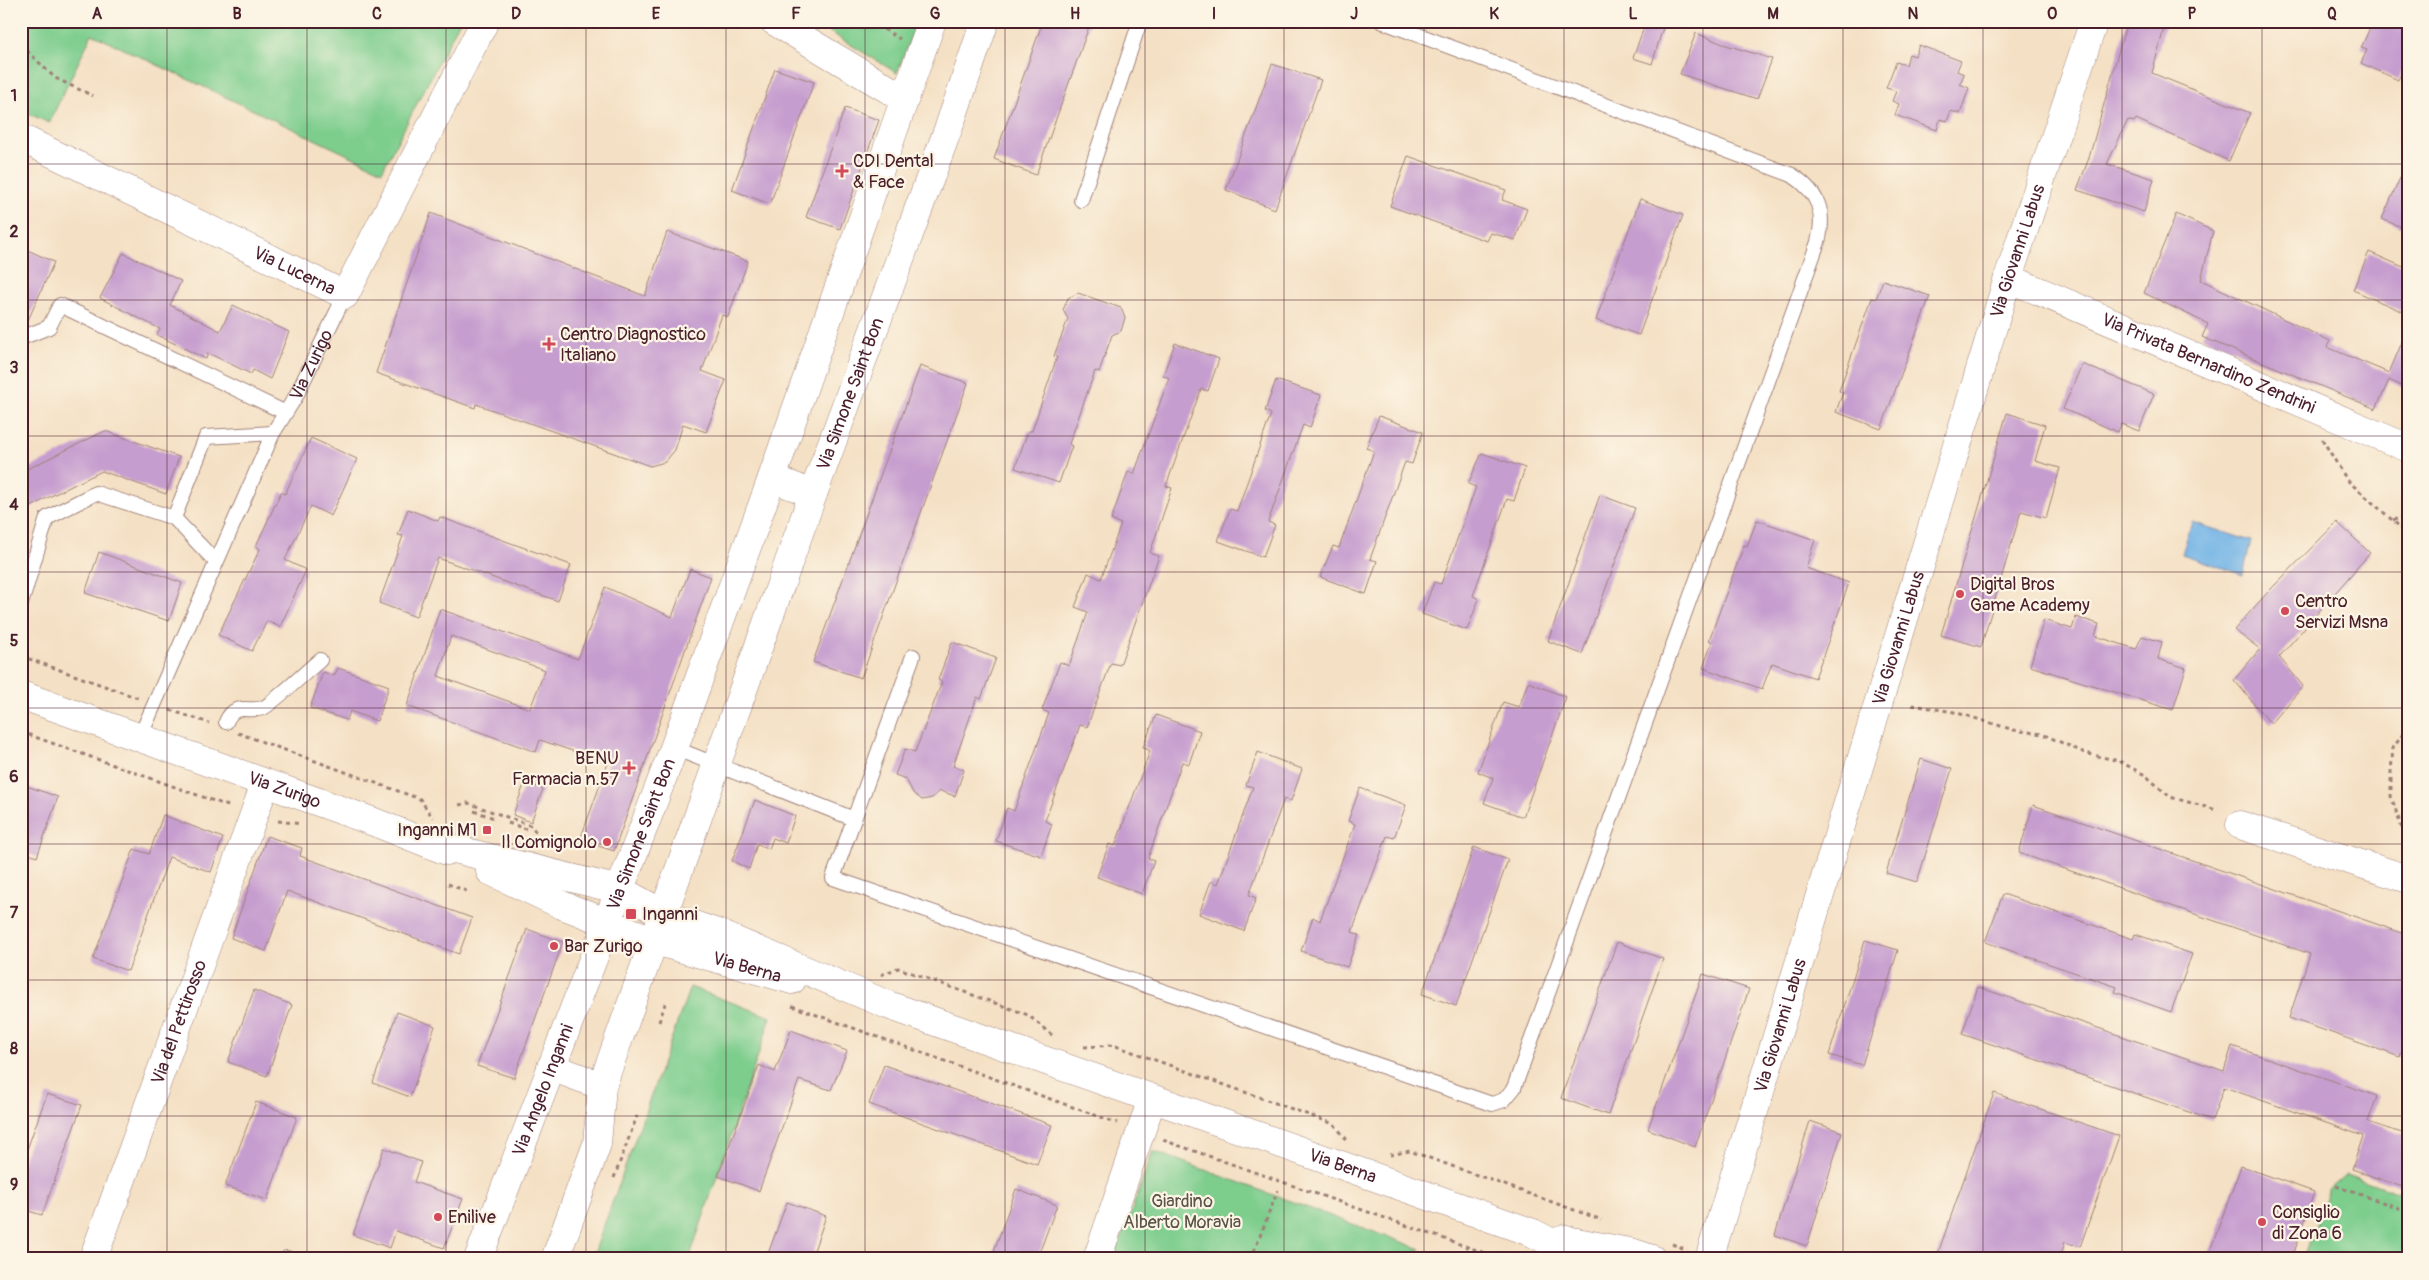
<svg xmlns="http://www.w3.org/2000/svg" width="2429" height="1280" font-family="Pangolin,sans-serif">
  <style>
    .green { fill: #7dcd8d; stroke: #64765c }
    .water { fill: #71b3e6; stroke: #5e6988 }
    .building { fill: #c69dcf; fill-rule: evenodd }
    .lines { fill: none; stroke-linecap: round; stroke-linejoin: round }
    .service-casing { stroke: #9f8078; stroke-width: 16 }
    .minor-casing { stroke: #9f8078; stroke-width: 29 }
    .tertiary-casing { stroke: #9f8078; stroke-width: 29 }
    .secondary-casing { stroke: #9f8078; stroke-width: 29 }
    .path { stroke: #9f8078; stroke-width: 3; stroke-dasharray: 4 4; stroke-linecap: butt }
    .service { stroke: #fff; stroke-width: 14 }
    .minor { stroke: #fff; stroke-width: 28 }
    .tertiary { stroke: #fff; stroke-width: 28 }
    .secondary { stroke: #fff; stroke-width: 28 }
    .grid { fill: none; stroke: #4a1f2b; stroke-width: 1; stroke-opacity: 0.55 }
    .poi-dot { fill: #d1495b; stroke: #fcf5e5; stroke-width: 2 }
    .labels { text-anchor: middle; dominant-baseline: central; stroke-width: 4.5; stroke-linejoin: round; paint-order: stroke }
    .poi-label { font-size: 18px; fill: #4a1f2b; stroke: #fcf5e5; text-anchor: start }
    .street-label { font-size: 18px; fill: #4a1f2b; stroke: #fcf5e5 }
    .park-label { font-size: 18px; fill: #595348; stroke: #fcf5e5 }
    .neatline { fill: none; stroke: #4a1f2b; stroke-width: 2 }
    .grid-label { font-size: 16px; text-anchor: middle; font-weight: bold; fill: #4a1f2b }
  </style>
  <rect width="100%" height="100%" fill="#fcf5e5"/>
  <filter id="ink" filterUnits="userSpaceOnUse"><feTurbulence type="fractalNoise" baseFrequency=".02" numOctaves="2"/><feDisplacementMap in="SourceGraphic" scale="10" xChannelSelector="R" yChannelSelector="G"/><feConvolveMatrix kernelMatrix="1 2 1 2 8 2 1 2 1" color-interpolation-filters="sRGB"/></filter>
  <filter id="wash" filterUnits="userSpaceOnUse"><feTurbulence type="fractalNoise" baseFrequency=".0096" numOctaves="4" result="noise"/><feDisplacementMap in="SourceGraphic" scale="20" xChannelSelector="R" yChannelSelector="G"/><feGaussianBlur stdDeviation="1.12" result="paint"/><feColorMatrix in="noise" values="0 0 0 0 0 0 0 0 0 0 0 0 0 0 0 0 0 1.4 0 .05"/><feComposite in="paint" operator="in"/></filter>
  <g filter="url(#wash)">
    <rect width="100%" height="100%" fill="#f4e0c4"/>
    <!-- green -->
    <path class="green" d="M 21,21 L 460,21 L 382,171 L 92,34 L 49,123 L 21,110 Z
      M 812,21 L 917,21 L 897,73 Z
      M 690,987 L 771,1017 L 689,1259 L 592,1259 Z
      M 1153,1151 L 1421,1249 L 1400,1259 L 1114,1259 Z
      M 2346,1174 L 2408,1196 L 2408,1259 L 2304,1259 L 2328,1190 Z"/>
    <!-- water -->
    <path class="water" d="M 2192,522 L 2251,541 L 2243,575 L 2182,554 Z"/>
    <g id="blocks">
      <!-- building -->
      <path class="building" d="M 1043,21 L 1091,21 L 1036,175 L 994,159 Z
        M 1646,21 L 1665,21 L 1652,64 L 1633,58 Z
        M 2127,21 L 2166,21 L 2152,73 L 2250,113 L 2229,161 L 2136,119 L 2134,122 L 2128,120 L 2107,164 L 2154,179 L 2144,212 L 2077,190 L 2089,158 Z
        M 2373,21 L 2408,21 L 2408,59 L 2398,80 L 2361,63 L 2367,50 L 2361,48 Z
        M 1696,33 L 1723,44 L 1772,59 L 1757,99 L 1680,74 Z
        M 1919,45 L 1961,61 L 1957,71 L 1964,74 L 1960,84 L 1969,88 L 1960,114 L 1951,111 L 1947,121 L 1940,119 L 1937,130 L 1895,115 L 1899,104 L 1892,101 L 1896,91 L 1886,88 L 1896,62 L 1906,65 L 1909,54 L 1915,56 Z
        M 1272,64 L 1321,80 L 1275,209 L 1226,190 Z
        M 775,69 L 814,82 L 770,204 L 732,190 Z
        M 845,108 L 879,120 L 840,229 L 806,217 Z
        M 1408,156 L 1506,190 L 1502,200 L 1527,209 L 1515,240 L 1491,233 L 1487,241 L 1390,206 Z
        M 2408,160 L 2408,230 L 2382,219 Z
        M 1640,199 L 1683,215 L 1639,335 L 1596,320 Z
        M 431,213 L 645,296 L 667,232 L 748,261 L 728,317 L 722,315 L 702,371 L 726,380 L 706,432 L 683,424 L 675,450 L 665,462 L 650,466 L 476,404 L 475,408 L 376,373 Z
        M 2176,214 L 2213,231 L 2201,280 L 2330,341 L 2327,347 L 2389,373 L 2408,328 L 2408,389 L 2389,380 L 2376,409 L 2202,337 L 2208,324 L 2144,293 Z
        M 21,247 L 54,262 L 25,327 L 21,328 Z
        M 2369,252 L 2408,269 L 2408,314 L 2353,290 Z
        M 123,253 L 181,281 L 170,305 L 220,331 L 233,305 L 289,332 L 270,379 L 253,370 L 251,374 L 208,353 L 206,359 L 157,335 L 160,329 L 100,298 Z
        M 1883,280 L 1930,296 L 1881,429 L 1836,412 L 1843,392 L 1839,391 L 1872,298 L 1876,299 Z
        M 1078,293 L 1121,308 L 1125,318 L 1121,331 L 1112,335 L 1099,372 L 1095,371 L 1069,444 L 1072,446 L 1059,483 L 1015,468 L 1028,431 L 1032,431 L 1057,357 L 1054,356 L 1068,319 L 1063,310 L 1068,298 Z
        M 1175,343 L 1219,359 L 1208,391 L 1201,389 L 1166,486 L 1172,488 L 1150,553 L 1159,556 L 1120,665 L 1111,663 L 1087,727 L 1080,725 L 1045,821 L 1052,824 L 1041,856 L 996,841 L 1007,808 L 1014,811 L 1049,713 L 1042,710 L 1060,662 L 1069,666 L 1088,612 L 1075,607 L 1088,573 L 1101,579 L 1121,524 L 1111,520 L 1128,472 L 1134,474 L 1169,378 L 1163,375 Z
        M 2082,364 L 2154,394 L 2139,431 L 2121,424 L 2118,432 L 2063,409 Z
        M 920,366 L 968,383 L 861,678 L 813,662 Z
        M 1276,380 L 1321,395 L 1310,428 L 1303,425 L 1268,522 L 1275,525 L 1263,557 L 1218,541 L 1230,509 L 1237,511 L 1271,414 L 1265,411 Z
        M 2007,413 L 2045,425 L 2035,461 L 2060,468 L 2046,518 L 2021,511 L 1981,647 L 1941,635 Z
        M 1379,416 L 1423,432 L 1412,464 L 1405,462 L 1370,559 L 1377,561 L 1366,594 L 1320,577 L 1333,546 L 1339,548 L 1374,451 L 1366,448 Z
        M 105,431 L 179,457 L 166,494 L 102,471 L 45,499 L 21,513 L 21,472 Z
        M 311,438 L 357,459 L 331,516 L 311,506 L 285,560 L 306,570 L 280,627 L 267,621 L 252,651 L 218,635 L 260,549 L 256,546 L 281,492 L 285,494 Z
        M 1482,453 L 1525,468 L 1514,501 L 1507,499 L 1473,596 L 1479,599 L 1467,630 L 1422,614 L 1434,582 L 1441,584 L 1476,487 L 1468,484 Z
        M 1600,495 L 1635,508 L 1582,654 L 1548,641 Z
        M 408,509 L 438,521 L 440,517 L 571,565 L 558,601 L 438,558 L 416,617 L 379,603 L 403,536 L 398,535 Z
        M 1757,520 L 1815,540 L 1806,568 L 1849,583 L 1815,678 L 1772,663 L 1762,689 L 1703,668 L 1712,642 L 1709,640 L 1744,545 L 1747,546 Z
        M 2337,522 L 2370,553 L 2279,657 L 2303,686 L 2271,724 L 2234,680 L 2260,649 L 2234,630 L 2268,592 Z
        M 99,552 L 182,583 L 169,621 L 85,593 Z
        M 690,569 L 711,577 L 614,851 L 580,840 L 608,763 L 540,740 L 536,752 L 407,706 L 440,609 L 578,659 L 605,587 L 672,617 ZM 451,636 L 545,670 L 530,709 L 438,676 Z
        M 2076,617 L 2099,624 L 2095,636 L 2136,649 L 2142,636 L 2162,642 L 2158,659 L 2186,668 L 2173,710 L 2030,666 L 2044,620 L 2072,629 Z
        M 952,642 L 996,658 L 981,699 L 977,697 L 953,766 L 964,770 L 955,796 L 940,791 L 932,798 L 922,800 L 913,793 L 906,779 L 895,775 L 905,749 L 915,752 L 942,682 L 938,680 Z
        M 338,668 L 389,686 L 377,721 L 350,711 L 347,720 L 310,708 L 323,672 L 334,676 Z
        M 1528,682 L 1566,697 L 1523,817 L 1484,803 L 1493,778 L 1478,772 L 1503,702 L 1519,707 Z
        M 1156,715 L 1200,731 L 1189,764 L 1182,762 L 1148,858 L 1154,861 L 1142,894 L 1097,877 L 1109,844 L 1115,846 L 1150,751 L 1143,747 Z
        M 1258,752 L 1302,769 L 1291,801 L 1284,799 L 1249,895 L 1256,898 L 1244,931 L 1199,914 L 1211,881 L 1218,884 L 1253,787 L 1246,785 Z
        M 1921,759 L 1952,769 L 1917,882 L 1886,873 Z
        M 525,782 L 543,789 L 531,822 L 513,815 Z
        M 21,784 L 58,797 L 37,857 L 21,851 Z
        M 1360,788 L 1406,805 L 1394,838 L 1387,836 L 1352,932 L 1359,935 L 1347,967 L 1301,951 L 1313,917 L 1320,921 L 1355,824 L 1348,821 Z
        M 755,800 L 795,816 L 786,843 L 773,838 L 769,849 L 757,844 L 749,869 L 732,861 Z
        M 2033,805 L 2408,935 L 2408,1033 L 2400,1057 L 2289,1018 L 2310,954 L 2019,853 Z
        M 163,815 L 223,838 L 211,872 L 169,857 L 128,971 L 93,959 L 134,849 L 149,854 Z
        M 267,836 L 302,848 L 300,856 L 472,918 L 459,954 L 287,891 L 266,951 L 231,938 Z
        M 1474,847 L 1508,860 L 1456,1006 L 1422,994 Z
        M 2003,894 L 2133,939 L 2135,934 L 2192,954 L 2171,1012 L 2115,992 L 2117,987 L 1985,942 Z
        M 527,929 L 563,942 L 514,1078 L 477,1066 Z
        M 1865,940 L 1898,950 L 1862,1065 L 1829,1055 Z
        M 1617,942 L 1663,959 L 1608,1115 L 1561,1098 Z
        M 1703,974 L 1749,989 L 1695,1147 L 1648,1129 Z
        M 1978,987 L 2224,1071 L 2232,1046 L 2377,1096 L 2368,1122 L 2408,1135 L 2408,1189 L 2352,1169 L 2363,1136 L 2224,1087 L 2212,1120 L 1962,1034 Z
        M 254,990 L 292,1005 L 267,1076 L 228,1062 Z
        M 397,1012 L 435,1026 L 410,1097 L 373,1083 Z
        M 791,1030 L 847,1051 L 831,1090 L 799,1080 L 759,1191 L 718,1176 L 759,1065 L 775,1072 Z
        M 884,1065 L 1052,1125 L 1037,1164 L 869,1104 Z
        M 1994,1093 L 2119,1136 L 2080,1247 L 2065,1242 L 2060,1259 L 1936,1259 Z
        M 47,1094 L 82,1105 L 42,1215 L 21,1209 L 21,1166 Z
        M 256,1102 L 297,1117 L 267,1200 L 225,1186 Z
        M 1810,1121 L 1842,1132 L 1807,1246 L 1775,1235 Z
        M 384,1148 L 421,1162 L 414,1182 L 463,1199 L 444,1248 L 396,1231 L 390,1248 L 353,1235 Z
        M 2241,1166 L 2314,1192 L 2292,1259 L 2207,1259 Z
        M 1016,1189 L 1057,1205 L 1037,1259 L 991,1259 Z
        M 787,1202 L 826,1216 L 811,1259 L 766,1259 Z"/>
    </g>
  </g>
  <g filter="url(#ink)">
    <use href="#blocks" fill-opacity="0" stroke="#9f8078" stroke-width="1"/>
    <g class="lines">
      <defs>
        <g id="service">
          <path d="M 1081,200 L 1140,21"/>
          <path d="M 21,338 L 49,327 L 60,305 L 284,412"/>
          <path d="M 174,518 L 206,437 L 273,433"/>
          <path d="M 21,604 L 47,518 L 96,493 L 174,518 L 216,562"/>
          <path d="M 226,722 C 235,701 248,713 263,708 C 272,704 309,669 320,660"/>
          <path id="s1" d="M 140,737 L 273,433 L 296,396 L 345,295"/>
          <path d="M 674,748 L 854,819 L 833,878 L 1492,1104 L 1504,1100 L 1514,1088 L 1818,242 C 1826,212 1818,192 1792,175 L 1381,21"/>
          <path d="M 854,819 L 913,656"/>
          <path d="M 286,1259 L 287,1258"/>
        </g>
        <g id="minor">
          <path d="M 774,21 L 903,98"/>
          <path id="s2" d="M 21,138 L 345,295 L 485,21"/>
          <path id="s3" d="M 2008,278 L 2408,448"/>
          <path d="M 2240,825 L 2408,879"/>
          <path id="s4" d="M 93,1259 L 265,784"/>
          <path d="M 1097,1259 L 1152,1099"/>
          <path id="s5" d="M 1709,1259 L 2008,278 L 2094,21"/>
        </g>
        <g id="tertiary">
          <path d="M 772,478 L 813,494"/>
          <path d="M 551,1067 L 602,1086"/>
          <path id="s6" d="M 478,1259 L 674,748 L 772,478 L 932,21"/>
          <path id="s7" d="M 555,1259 L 597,1144 L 602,1086 L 813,494 L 950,124 L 985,21"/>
        </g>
        <g id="secondary">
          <path id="s8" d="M 21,695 L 374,822 L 447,851"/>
          <path id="s9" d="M 430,843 L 620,890 L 665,915 L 717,933 L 888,1005 L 1533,1233 L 1583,1259"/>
          <path id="s10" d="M 490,871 L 562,905 L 655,941 L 792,980"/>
          <path d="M 1561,1239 L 1634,1253 L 1652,1259"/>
        </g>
      </defs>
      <!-- service casing -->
      <use href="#service" class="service-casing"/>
      <!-- minor casing -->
      <use href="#minor" class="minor-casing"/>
      <!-- tertiary casing -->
      <use href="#tertiary" class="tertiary-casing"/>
      <!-- secondary casing -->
      <use href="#secondary" class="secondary-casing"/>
      <!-- path -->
      <path class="path" d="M 870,21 L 900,39
        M 21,45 L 55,78 L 93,96
        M 2322,439 L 2347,480 L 2408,534
        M 2393,520 L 2408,516
        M 21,656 L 138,698
        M 1912,705 L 1954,712 L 2014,730 L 2042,734 L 2085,753 L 2119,761 L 2145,775 L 2170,797 L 2217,810
        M 170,710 L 209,723
        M 2408,727 L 2393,748 L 2391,772 L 2391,796 L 2401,826 L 2408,836
        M 21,732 L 231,807
        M 238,733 L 420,799 L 433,818
        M 459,805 L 468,803 L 532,826 L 536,833
        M 474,811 L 494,818
        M 278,821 L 301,824
        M 508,823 L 526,829
        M 448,884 L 469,892
        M 881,975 L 898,968 L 1028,1015 L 1053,1036
        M 792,1006 L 1117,1123
        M 659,1022 L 666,1001
        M 1084,1047 L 1113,1045 L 1334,1124 L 1347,1140
        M 1163,1140 L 1502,1259
        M 1390,1155 L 1410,1151 L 1602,1220
        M 614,1178 L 637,1116
        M 2336,1186 L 2408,1211
        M 1672,1244 L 1687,1250
        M 1251,1259 L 1278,1190"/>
      <!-- service -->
      <use href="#service" class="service"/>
      <!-- minor -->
      <use href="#minor" class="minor"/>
      <!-- tertiary -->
      <use href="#tertiary" class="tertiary"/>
      <!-- secondary -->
      <use href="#secondary" class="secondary"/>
    </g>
  </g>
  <!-- grid -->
  <path class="grid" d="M 167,21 L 167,1259M 307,21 L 307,1259M 446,21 L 446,1259M 586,21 L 586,1259M 726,21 L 726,1259M 865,21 L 865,1259M 1005,21 L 1005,1259M 1145,21 L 1145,1259M 1284,21 L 1284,1259M 1424,21 L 1424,1259M 1564,21 L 1564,1259M 1703,21 L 1703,1259M 1843,21 L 1843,1259M 1983,21 L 1983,1259M 2122,21 L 2122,1259M 2262,21 L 2262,1259M 21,164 L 2408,164M 21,300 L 2408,300M 21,436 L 2408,436M 21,572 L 2408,572M 21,708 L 2408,708M 21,844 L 2408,844M 21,980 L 2408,980M 21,1116 L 2408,1116"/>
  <!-- markers -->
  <g class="poi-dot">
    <path d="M839.5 163.5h5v5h5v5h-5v5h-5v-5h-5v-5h5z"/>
    <path d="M546.5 336.5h5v5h5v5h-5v5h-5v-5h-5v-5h5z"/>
    <circle cx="1960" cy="594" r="5"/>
    <circle cx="2285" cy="611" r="5"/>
    <path d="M626.5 760.5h5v5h5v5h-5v5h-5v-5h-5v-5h5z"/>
    <rect x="482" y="825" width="10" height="10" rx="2.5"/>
    <circle cx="607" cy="842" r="5"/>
    <rect x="625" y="908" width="12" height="12" rx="2.5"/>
    <circle cx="554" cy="946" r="5"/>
    <circle cx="438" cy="1217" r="5"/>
    <circle cx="2262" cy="1222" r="5"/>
  </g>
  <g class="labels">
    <!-- poi labels -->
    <g class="poi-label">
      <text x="853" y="161">CDI Dental<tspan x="853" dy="21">&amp; Face</tspan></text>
      <text x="560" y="334">Centro Diagnostico<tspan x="560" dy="21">Italiano</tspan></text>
      <text x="1970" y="584">Digital Bros<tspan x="1970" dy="21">Game Academy</tspan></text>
      <text x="2295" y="601">Centro<tspan x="2295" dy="21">Servizi Msna</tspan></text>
      <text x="619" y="758" text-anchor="end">BENU<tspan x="619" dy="21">Farmacia n.57</tspan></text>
      <text x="477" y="830" text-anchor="end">Inganni M1</text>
      <text x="597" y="842" text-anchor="end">Il Comignolo</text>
      <text x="642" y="914">Inganni</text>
      <text x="564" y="946">Bar Zurigo</text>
      <text x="2272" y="1212">Consiglio<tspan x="2272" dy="21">di Zona 6</tspan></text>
      <text x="448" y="1217">Enilive</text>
    </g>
    <!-- street labels -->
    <g class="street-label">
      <text stroke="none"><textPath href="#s5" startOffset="1054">Via Giovanni Labus</textPath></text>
      <text stroke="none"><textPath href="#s2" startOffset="304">Via Lucerna</textPath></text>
      <text stroke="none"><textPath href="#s3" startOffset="218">Via Privata Bernardino Zendrini</textPath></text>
      <text stroke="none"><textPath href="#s1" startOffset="410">Via Zurigo</textPath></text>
      <text stroke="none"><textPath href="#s7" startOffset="916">Via Simone Saint Bon</textPath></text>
      <text stroke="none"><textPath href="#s5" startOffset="649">Via Giovanni Labus</textPath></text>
      <text stroke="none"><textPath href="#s8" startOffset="280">Via Zurigo</textPath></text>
      <text stroke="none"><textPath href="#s6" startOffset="455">Via Simone Saint Bon</textPath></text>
      <text stroke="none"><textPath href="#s10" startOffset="275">Via Berna</textPath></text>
      <text stroke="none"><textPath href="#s4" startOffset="252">Via del Pettirosso</textPath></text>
      <text stroke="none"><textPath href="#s5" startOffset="244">Via Giovanni Labus</textPath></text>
      <text stroke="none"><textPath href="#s6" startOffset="181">Via Angelo Inganni</textPath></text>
      <text stroke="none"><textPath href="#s9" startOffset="970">Via Berna</textPath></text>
    </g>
    <!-- park labels -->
    <g class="park-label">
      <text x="1182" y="1201">Giardino<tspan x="1182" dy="21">Alberto Moravia</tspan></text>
    </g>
  </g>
  <!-- margin -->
  <rect width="2429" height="1280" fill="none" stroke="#fcf5e5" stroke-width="55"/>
  <rect x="28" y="28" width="2374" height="1224" class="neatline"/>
  <g class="grid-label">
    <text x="97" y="19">A</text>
    <text x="237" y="19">B</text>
    <text x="377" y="19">C</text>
    <text x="516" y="19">D</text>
    <text x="656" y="19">E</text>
    <text x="796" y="19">F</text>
    <text x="935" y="19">G</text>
    <text x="1075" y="19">H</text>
    <text x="1214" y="19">I</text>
    <text x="1354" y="19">J</text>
    <text x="1494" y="19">K</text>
    <text x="1633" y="19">L</text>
    <text x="1773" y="19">M</text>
    <text x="1913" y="19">N</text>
    <text x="2052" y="19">O</text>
    <text x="2192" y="19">P</text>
    <text x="2332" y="19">Q</text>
    <text x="14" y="101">1</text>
    <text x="14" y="237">2</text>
    <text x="14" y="373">3</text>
    <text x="14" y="510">4</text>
    <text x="14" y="646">5</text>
    <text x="14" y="782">6</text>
    <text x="14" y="918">7</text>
    <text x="14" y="1054">8</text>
    <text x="14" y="1190">9</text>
  </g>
</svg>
